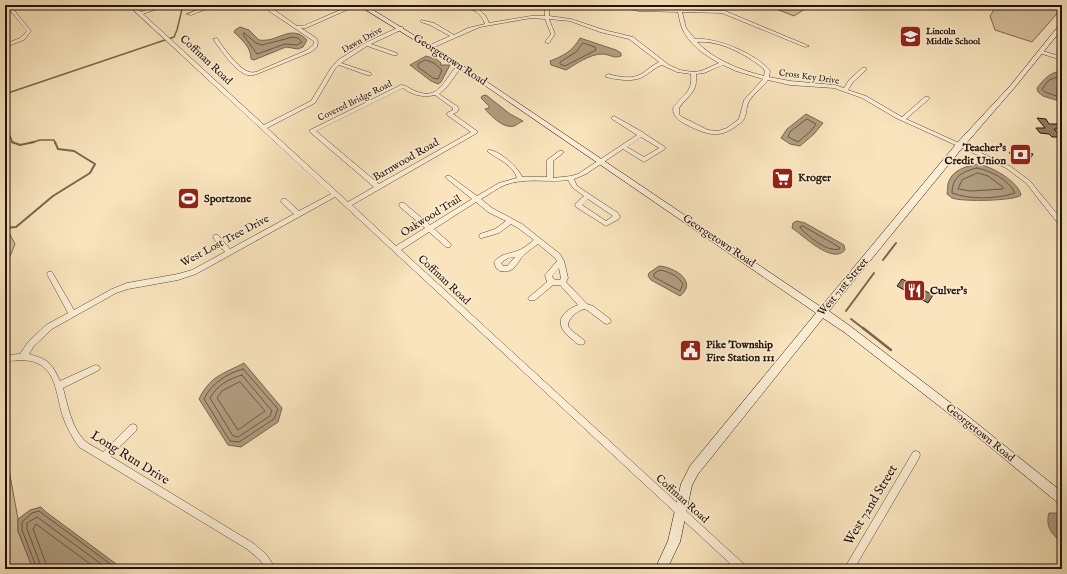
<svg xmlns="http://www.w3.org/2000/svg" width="1067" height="574" font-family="'IM FELL English',serif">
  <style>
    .green { fill: #d5c09e; stroke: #7c6954 }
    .water { fill: #b09d80; stroke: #786550 }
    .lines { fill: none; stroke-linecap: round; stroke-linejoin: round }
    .shore { stroke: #6a5844; stroke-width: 1 }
    .stream-far2 { stroke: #786550; stroke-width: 1.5 }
    .stream-far1 { stroke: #786550; stroke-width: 2 }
    .stream { stroke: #786550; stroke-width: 2.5 }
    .building { fill: #927f67; stroke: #231209 }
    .minor-casing { stroke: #584636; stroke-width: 1 }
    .secondary-casing { stroke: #231209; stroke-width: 1 }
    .minor { fill: #fbedd4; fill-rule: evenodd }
    .secondary { fill: #fbedd4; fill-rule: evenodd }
    .labels { text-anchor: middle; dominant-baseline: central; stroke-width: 3; stroke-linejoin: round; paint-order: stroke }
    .far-poi-label { font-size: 9px; font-weight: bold; fill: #231209; stroke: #fbedd4; text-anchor: start }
    .far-street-label { font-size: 9px; fill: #231209; stroke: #fbedd4 }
    .street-label { font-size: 11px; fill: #231209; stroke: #fbedd4 }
    .poi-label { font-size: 11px; font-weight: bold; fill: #231209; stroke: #fbedd4; text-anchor: start }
    .near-street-label { font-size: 13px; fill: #231209; stroke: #fbedd4 }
  </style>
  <rect width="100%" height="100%" fill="#f9e4bd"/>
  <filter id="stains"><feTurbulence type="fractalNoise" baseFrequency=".005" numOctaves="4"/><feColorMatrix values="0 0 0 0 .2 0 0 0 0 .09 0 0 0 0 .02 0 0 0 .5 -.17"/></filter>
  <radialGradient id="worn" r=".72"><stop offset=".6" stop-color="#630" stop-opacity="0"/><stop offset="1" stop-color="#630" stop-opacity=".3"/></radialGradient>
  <!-- green -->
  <path class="green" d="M 766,5 L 811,5 L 794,16 Z
    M 997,5 L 1062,5 L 1062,8 L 1032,42 L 995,30 L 990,16 Z
    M 5,225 L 15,244 L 5,269 Z
    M 5,448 L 18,519 L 18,531 L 33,569 L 5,569 Z"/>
  <!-- water -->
  <path class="water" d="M 240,27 L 249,30 L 259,40 C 278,43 291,23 307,40 L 303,47 L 298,49 L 286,47 L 254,60 L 251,59 C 251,47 242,40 234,32 L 235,30 Z
    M 580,38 L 616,50 L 621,53 L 621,56 C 614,59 609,54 602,54 C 590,54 576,64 566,70 L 551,65 L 550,61 C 563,56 573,51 580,38 Z
    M 426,56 L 436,59 L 441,63 L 440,65 L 450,65 L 441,82 L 438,84 L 431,81 L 410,65 Z
    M 1062,71 L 1062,102 L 1043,96 L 1038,92 L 1037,88 C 1044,79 1050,72 1062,71 Z
    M 486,95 L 510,114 L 523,121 C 520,122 517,125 514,126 C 504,129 491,116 485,109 L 489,108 L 489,106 L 481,98 L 482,96 Z
    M 806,114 L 823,123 L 814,134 L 800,146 L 790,144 L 781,138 L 787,129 Z
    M 977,164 C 991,166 1018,181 1021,195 C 1015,201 962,202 952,198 C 950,197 949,195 947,194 C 948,190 947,184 949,181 C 953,170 967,166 977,164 Z
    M 797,221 L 805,223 L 844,245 L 845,250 C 832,265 803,235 792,228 L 793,223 Z
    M 659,266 C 675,267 698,282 680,296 L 651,280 L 648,276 L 649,273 Z
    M 244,363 L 282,408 L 278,422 L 241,447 L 228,445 L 199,399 C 210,376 223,374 244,363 Z
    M 41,507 L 46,512 L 123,569 L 33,569 L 18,531 L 18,519 L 30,510 Z
    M 1049,513 L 1055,513 L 1062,517 L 1062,543 C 1052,534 1045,527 1049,513 Z"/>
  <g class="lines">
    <!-- shore -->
    <path class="shore" d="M 244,33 L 256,43 L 262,45 L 293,37 L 298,38 L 302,42 L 297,45 L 285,44 L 257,54 L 244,36 Z
      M 583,43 L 595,47 L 596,50 L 565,66 L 560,64 L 560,62 L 576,52 Z
      M 426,60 L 434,63 L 442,70 L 438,79 L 433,78 L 418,67 L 418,64 Z
      M 1062,75 L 1049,80 L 1042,89 L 1045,92 L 1062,98
      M 807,119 L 816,124 L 811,131 L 798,142 L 788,137 L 790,132 Z
      M 977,168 C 991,171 1008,179 1015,193 C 996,199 971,200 952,193 C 952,177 963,171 977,168 Z
      M 978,173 L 988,176 L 1003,187 L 1003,189 L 971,191 L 958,189 L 962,180 Z
      M 803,226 L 839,247 L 840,249 C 826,252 811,238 801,229 L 800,227 Z
      M 660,270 C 670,272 678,276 683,284 L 680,291 L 654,277 L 654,274 Z
      M 243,369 L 278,409 L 274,419 L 239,442 L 230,441 L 204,399 C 212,383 226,374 243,369 Z
      M 242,375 L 272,411 L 270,416 L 238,437 L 233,436 L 210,398 C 217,385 229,379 242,375 Z
      M 240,382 L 265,411 L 238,430 L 217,398 L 222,391 Z
      M 37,569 L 22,530 L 22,522 L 32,513 L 39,511 L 117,569
      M 42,569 L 27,529 L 27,523 L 37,517 L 108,569
      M 48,569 L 33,529 L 36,524 L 97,569"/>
    <!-- stream-far2 -->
    <path class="stream-far2" d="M 5,94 L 174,37 L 177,30 L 182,9
      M 5,125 L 13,143
      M 30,143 L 40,140 L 54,140 L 55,143"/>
    <!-- stream-far1 -->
    <path class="stream-far1" d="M 12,142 L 20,145 L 34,142
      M 5,228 L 16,227 L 53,196 L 90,173 L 95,164 L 74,151 L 58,149 L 55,142
      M 883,260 L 896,243
      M 846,311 L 874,273
      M 851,319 L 864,329"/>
    <!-- stream -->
    <path class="stream" d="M 863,328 L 891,350"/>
  </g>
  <!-- building -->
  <path class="building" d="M 1037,118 L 1046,119 L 1049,124 L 1057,124 L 1061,129 L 1054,129 L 1061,137 L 1052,137 L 1049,134 L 1040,133 L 1036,128 L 1045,128 Z
    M 1015,146 L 1020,148 L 1022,146 L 1030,149 L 1028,152 L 1033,154 L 1028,162 L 1022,160 L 1009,153 Z
    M 902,279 L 933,295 L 928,303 L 897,286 Z"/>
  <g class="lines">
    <defs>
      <path id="minor" d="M 6,5 L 10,5 L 31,31 L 24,40 L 5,47 L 5,44 L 20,38 L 27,31 Z
        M 128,5 L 133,5 L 141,12 L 161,5 L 167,5 L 143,14 L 264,125 L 311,101 L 331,68 L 338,60 L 365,43 L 399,27 L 403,27 L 403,29 L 371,44 L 397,53 L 397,55 L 393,55 L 367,46 L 341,63 L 371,73 L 371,75 L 367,75 L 339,65 L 335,69 L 315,103 L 267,128 L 348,202 L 374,187 L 310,132 L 310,130 L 401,85 C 406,85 410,89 415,91 C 439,101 443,81 456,67 L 458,65 L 462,65 L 462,66 L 447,87 L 439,94 L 458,107 L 459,108 L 457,112 L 453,114 L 477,131 L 477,133 L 352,205 L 396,246 L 425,228 L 400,207 L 399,205 L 400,203 L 404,203 L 430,225 L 472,199 L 446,178 L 446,176 L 450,176 L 477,196 L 499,183 L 517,178 C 513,165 498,159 488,152 L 488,150 C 498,149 519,168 522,177 L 547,177 L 547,160 L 559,151 L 563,151 L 563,153 L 553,161 L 553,178 L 571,176 L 578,174 L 637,135 L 612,119 L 612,117 L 614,116 L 644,133 L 645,134 L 665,147 L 665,149 L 644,162 L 623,149 L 586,174 L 574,179 L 577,186 L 618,213 L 620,217 L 619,219 L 606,226 L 576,207 L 575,205 L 576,203 L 584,196 L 573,188 L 568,180 C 548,183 525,177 505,185 C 497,188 489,195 481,199 L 492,208 L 522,224 L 560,254 L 564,261 L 568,278 L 566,282 L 587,304 L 593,306 L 610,319 L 611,321 L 610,323 L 607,324 L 604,323 L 587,310 L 584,309 C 577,311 568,318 568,326 L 571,330 L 584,340 L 585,342 L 584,344 C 579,346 576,343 573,340 C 554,326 558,313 578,305 L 560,285 L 553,285 L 535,300 L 529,300 L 528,298 L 547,282 L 545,275 L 557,261 L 555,258 L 538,244 C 534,247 529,250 525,254 C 516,262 516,274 500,271 L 496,268 L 494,262 C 500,254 508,254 517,251 C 523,249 529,244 534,240 L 518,228 L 511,224 L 499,233 L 482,238 L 480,238 L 479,236 L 480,234 L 495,229 L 506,221 L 488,212 L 476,202 L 434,229 L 450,243 L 451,245 L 450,247 L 446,247 L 429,232 L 401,250 L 746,566 L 748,569 L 736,569 L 335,197 L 196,274 L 178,280 L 128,289 L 116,293 L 52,329 L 34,346 L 29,354 C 49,360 51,362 60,381 L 93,366 L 96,365 L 99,366 L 100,368 L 99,370 L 63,388 C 68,406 71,426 84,440 C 89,445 97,448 103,452 L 130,425 L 133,424 L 136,425 L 137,428 L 136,431 L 110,456 L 253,543 L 266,554 L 276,569 L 265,569 L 260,560 L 247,549 L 79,447 C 72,437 67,428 63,417 C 57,400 57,373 39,364 C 28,358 16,361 5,361 L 5,355 L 20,354 L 28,342 L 46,325 L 68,313 L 47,274 L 48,272 L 52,272 L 74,310 L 112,289 L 127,283 L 178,274 L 192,270 L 225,252 L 214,239 L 213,237 L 214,235 L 218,235 L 230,249 L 294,214 L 282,203 L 281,201 L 282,199 L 286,199 L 299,211 L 331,194 ZM 403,88 C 412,95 423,98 435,95 L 453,108 L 453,110 L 447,113 L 447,115 L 471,132 L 379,184 L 316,131 ZM 641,137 L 659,148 L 644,157 L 627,147 ZM 588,199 L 613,216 L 606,221 L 582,205 ZM 515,257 L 507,266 L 503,266 L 501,263 L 508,258 ZM 559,268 L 561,278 L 560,280 C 556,280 553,280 552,276 Z
        M 211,5 L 217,5 L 191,15 L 187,14 Z
        M 352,5 L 358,5 L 306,28 L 301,28 L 316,38 L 318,42 L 317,47 L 311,52 L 257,74 C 254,75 251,76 248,75 C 236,73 220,49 213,39 L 217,38 C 222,46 240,71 250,72 C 252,73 254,72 256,72 L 307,50 L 313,45 L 314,42 L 312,40 L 269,11 L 269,9 L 273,9 L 297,26 L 303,26 Z
        M 462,5 C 475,5 485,11 489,23 L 531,16 L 545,16 L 545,5 L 549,5 L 549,16 L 571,19 L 604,30 L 633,37 L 669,65 L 680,70 L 693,72 L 701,71 L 719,63 C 704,55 688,43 682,28 C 680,23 679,17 678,12 L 638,11 L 615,5 L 622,5 L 638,9 L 677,10 L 676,5 L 680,5 L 681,10 L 725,11 L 809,46 L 805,47 L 722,13 L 682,12 L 686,28 L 695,39 C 716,37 757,54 770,71 L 769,77 L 790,81 L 835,85 L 844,88 L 849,80 L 862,68 L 866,68 L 866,70 L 853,82 L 848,90 L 866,96 L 902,117 L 925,97 L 929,97 L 929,99 L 906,119 L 1010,166 L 1030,181 L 1062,220 L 1062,226 L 1060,226 L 1026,183 L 1006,168 L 896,118 L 862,98 L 834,88 L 790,85 L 768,80 C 762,88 754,93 749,101 C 746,106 747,113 744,119 C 742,123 738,124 735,127 C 718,139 706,134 689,126 C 681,122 673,118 673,108 C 682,95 693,93 691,74 L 677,72 L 662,65 C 656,67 652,71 646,75 C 635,83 619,80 606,77 L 605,76 L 608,74 C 619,77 633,80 643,73 C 648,69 653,65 659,62 L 629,39 L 600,32 L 570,21 L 549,19 L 555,34 L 549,43 L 547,43 L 545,42 L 551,34 L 545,19 L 531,18 L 480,27 L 432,48 L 428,48 L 428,46 L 450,36 L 430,25 L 421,22 L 421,20 L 434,23 L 454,35 L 468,28 L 485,24 C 481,12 473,9 462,7 ZM 697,42 C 720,40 745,54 763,68 L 765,71 L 764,76 C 740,70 714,60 697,42 ZM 723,65 L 736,71 L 763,79 L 744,100 L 739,119 L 727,128 L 718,131 L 708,130 L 682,117 L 679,114 L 679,108 C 688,95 698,93 696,74 L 704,73 Z
        M 1039,51 L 1043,51 L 1062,57 L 1062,60 L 1039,53 Z
        M 916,451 L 919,452 L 920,455 L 919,458 L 854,569 L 844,569 L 913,452 Z"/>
      <path id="secondary" d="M 358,5 L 365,5 L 462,65 L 821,307 L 957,143 L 1011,85 L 1060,24 L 1062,23 L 1062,29 L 1015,87 L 963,147 L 829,311 L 850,326 L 969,417 L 1062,492 L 1062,505 L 1058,503 L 961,423 L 844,332 L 823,318 L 698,474 L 692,485 L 680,542 L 667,569 L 655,569 L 668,541 L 681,484 L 690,466 L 816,313 L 458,67 Z"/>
    </defs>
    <!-- minor casing -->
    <use href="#minor" class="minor-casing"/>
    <!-- secondary casing -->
    <use href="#secondary" class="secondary-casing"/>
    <!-- minor -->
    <use href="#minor" class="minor"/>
    <!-- secondary -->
    <use href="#secondary" class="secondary"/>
  </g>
  <!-- icons -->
  <defs>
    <symbol id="school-square" viewBox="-11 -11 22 22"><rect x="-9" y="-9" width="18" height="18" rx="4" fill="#8f2418" stroke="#fbedd4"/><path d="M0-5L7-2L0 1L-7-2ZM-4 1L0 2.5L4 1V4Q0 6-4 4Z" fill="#fff"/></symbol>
    <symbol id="bank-square" viewBox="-11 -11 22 22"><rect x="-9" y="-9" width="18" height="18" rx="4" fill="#8f2418" stroke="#fbedd4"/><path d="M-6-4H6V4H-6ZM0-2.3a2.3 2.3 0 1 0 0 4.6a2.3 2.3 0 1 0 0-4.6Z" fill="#fff"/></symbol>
    <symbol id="supermarket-square" viewBox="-11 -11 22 22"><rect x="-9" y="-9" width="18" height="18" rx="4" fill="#8f2418" stroke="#fbedd4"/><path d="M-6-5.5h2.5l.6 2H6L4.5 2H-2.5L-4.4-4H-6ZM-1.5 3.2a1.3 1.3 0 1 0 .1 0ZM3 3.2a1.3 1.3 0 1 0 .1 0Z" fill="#fff"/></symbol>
    <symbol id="stadium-square" viewBox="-11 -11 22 22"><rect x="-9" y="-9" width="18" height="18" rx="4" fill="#8f2418" stroke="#fbedd4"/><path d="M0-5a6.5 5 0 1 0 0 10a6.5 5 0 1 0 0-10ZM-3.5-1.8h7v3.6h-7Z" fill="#fff"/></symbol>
    <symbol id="restaurant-square" viewBox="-11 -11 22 22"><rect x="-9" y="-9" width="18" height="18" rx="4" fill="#8f2418" stroke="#fbedd4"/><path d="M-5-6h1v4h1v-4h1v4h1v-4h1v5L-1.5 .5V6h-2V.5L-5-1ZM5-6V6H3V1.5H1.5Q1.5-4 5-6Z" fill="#fff"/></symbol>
    <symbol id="civic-square" viewBox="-11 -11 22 22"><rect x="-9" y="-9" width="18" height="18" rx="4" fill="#8f2418" stroke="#fbedd4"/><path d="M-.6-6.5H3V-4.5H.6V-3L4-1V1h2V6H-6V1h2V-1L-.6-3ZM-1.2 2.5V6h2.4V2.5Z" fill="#fff"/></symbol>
  </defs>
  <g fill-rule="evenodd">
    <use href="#school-square" x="898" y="24" width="25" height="25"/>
    <use href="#bank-square" x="1008" y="142" width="25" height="25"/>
    <use href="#supermarket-square" x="770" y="166" width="25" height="25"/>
    <use href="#stadium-square" x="176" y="186" width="25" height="25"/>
    <use href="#restaurant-square" x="902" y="278" width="25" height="25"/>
    <use href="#civic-square" x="678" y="338" width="25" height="25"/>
  </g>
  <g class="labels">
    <!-- far-poi labels -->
    <g class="far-poi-label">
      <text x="926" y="31">Lincoln<tspan x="926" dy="10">Middle School</tspan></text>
    </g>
    <!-- far-street labels -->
    <g class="far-street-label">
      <text transform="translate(362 40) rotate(-29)">Dawn Drive</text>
      <text transform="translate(809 77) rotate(8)">Cross Key Drive</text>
      <text transform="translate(355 101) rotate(-26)">Covered Bridge Road</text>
    </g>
    <!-- street labels -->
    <g class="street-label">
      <text transform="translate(206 60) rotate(43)">Coffman Road</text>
      <text transform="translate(450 60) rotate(33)">Georgetown Road</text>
      <text transform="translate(406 160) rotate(-30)">Barnwood Road</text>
      <text transform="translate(431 216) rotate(-32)">Oakwood Trail</text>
      <text transform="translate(225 241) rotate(-28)">West Lost Tree Drive</text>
      <text transform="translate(719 241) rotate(34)">Georgetown Road</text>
      <text transform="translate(444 280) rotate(43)">Coffman Road</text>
      <text transform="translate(843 287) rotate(-50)">West 71st Street</text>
      <text transform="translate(980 433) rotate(39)">Georgetown Road</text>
      <text transform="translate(682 499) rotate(42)">Coffman Road</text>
    </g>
    <!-- poi labels -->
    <g class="poi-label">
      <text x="1006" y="148" text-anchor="end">Teacher's<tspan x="1006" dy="13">Credit Union</tspan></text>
      <text x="798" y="178">Kroger</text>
      <text x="204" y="199">Sportzone</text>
      <text x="930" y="291">Culver's</text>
      <text x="706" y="345">Pike Township<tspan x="706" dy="13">Fire Station 111</tspan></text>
    </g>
    <!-- near-street labels -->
    <g class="near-street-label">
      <text transform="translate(130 458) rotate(32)">Long Run Drive</text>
      <text transform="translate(871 505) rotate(-59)">West 72nd Street</text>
    </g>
  </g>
  <!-- margin -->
  <rect width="1067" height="574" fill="none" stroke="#f9e4bd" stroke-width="20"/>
  <rect x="6" y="6" width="1055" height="562" fill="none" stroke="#231209" stroke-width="2"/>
  <rect x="10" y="10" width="1047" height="554" fill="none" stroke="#231209"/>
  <rect width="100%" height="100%" filter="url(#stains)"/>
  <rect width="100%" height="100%" fill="url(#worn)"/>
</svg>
